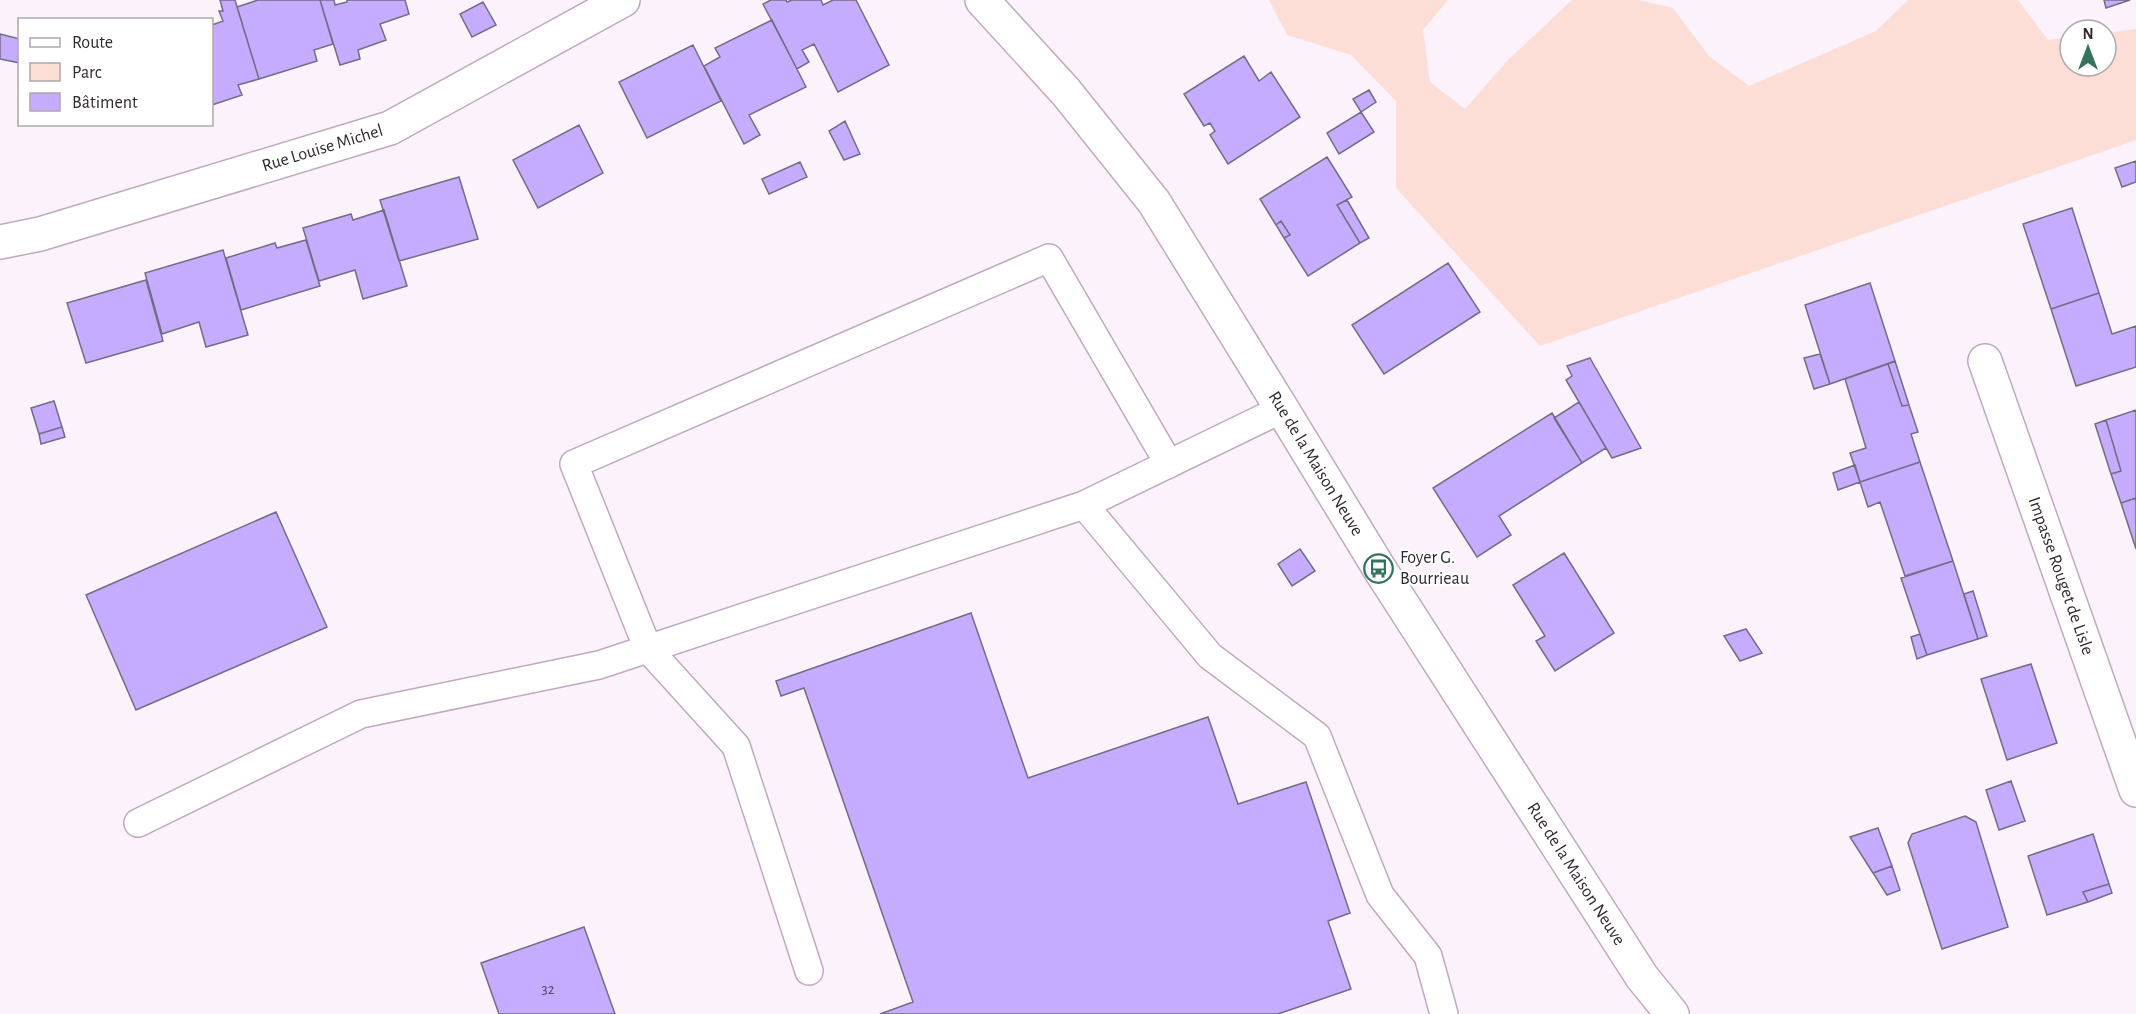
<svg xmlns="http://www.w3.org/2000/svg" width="2136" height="1014" font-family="'Alegreya Sans',sans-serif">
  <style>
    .green { fill: #fdded6 }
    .building { fill: #c5acfe; stroke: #736c85; stroke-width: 1.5 }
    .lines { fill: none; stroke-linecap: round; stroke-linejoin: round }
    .service-casing { stroke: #c0a9be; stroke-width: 30 }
    .minor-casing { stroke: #c0a9be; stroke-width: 36 }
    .service { stroke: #fff; stroke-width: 27 }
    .minor { stroke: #fff; stroke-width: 33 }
    .labels { text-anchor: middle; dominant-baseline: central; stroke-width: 4.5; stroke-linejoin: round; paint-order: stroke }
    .number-label { font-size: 15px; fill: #564964 }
    .street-label { font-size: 18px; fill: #312830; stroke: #fff }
    .poi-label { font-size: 18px; fill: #312830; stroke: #fff; text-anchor: start }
  </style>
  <rect width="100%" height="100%" fill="#fcf2fb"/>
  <!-- green -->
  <path class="green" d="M 1269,0 L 1448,0 L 1423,30 L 1430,82 L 1465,109 L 1508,60 L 1572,0 L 1639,0 L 1673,8 L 1709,56 L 1749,86 L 1876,31 L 1908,0 L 2018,0 L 2048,40 L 2070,37 L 2070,66 L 2106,66 L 2106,33 L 2136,29 L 2136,140 L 1540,346 L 1396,188 L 1396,101 L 1351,55 L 1287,35 Z"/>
  <!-- building -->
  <path class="building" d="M 220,0 L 235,0 L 259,79 L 238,85 L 242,95 L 212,105 L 212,25 L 223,21 L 219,11 L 223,11 Z
    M 258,0 L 320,0 L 333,44 L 314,50 L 317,61 L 259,79 L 237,7 Z
    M 320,0 L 334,0 L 335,5 L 347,2 L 347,0 L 405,0 L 409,14 L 380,24 L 386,40 L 358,50 L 360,59 L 340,65 Z
    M 771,0 L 786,0 L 787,2 L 792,0 L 821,0 L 823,5 L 833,0 L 856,0 L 889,65 L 838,92 L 814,44 L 802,50 L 809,62 L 797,69 L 763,4 Z
    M 2104,0 L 2130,0 L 2106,8 Z
    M 483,2 L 496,25 L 472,37 L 460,14 Z
    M 772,20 L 806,87 L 749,115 L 760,135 L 744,144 L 704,66 L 720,57 L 715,48 Z
    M 0,34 L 20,39 L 20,63 L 0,59 Z
    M 693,45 L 721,101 L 647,138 L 619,82 Z
    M 1244,56 L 1259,81 L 1271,72 L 1300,117 L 1228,164 L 1210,135 L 1215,131 L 1210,123 L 1204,126 L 1184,94 Z
    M 1369,90 L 1376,102 L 1361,112 L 1353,99 Z
    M 1361,112 L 1374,132 L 1339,154 L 1327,133 Z
    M 845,121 L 860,154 L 844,160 L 829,131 Z
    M 579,125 L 603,173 L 538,208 L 513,160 Z
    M 1327,157 L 1352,197 L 1337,205 L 1360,243 L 1308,276 L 1284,238 L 1290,235 L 1281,221 L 1276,225 L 1260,199 Z
    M 2136,161 L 2136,182 L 2122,187 L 2115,168 Z
    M 800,162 L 807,177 L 769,194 L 762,179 Z
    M 459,177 L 478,239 L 399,261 L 380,200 Z
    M 1347,200 L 1369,238 L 1360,243 L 1337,205 Z
    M 2072,208 L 2099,293 L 2051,309 L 2023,224 Z
    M 384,210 L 407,286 L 363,299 L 355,270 L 319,281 L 303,228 L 351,214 L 353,220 Z
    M 1281,221 L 1290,235 L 1284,238 L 1276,225 Z
    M 306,240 L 320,286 L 241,310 L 226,258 L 275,243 L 277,248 Z
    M 223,250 L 248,335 L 206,347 L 199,322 L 162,334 L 145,273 Z
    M 1448,263 L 1480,312 L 1384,374 L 1352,325 Z
    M 146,280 L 163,341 L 86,363 L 67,303 Z
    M 1870,283 L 1895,361 L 1830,384 L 1805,305 Z
    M 2099,293 L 2112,334 L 2136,326 L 2136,367 L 2076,386 L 2051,309 Z
    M 1820,354 L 1830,384 L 1814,389 L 1804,358 Z
    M 1590,358 L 1641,448 L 1612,458 L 1566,380 L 1572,376 L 1567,366 Z
    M 1895,361 L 1909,405 L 1902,406 L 1888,364 Z
    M 1888,364 L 1902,406 L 1909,405 L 1918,432 L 1911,434 L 1920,462 L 1860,482 L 1850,453 L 1866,448 L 1845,379 Z
    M 54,401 L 62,427 L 39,434 L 31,408 Z
    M 1579,402 L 1606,448 L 1582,463 L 1554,418 Z
    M 2136,410 L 2136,498 L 2121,503 L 2111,474 L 2121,471 L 2106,420 Z
    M 1552,413 L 1582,463 L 1499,516 L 1511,535 L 1477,557 L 1433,488 Z
    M 2106,420 L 2121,471 L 2111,474 L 2095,424 Z
    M 62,427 L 65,437 L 41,444 L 39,434 Z
    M 1920,462 L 1953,561 L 1905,576 L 1880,502 L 1868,507 L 1860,482 Z
    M 1855,465 L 1860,482 L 1838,490 L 1833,473 Z
    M 2136,498 L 2136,549 L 2121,503 Z
    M 276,512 L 327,627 L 136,710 L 86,595 Z
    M 1300,549 L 1315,571 L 1292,586 L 1278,564 Z
    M 1564,553 L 1614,633 L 1555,671 L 1536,641 L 1545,636 L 1513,585 Z
    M 1953,561 L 1978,639 L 1927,655 L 1901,578 Z
    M 1973,591 L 1987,636 L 1978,639 L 1964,594 Z
    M 971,613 L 1028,778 L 1208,717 L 1238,804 L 1306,782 L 1350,913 L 1328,921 L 1351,989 L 1278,1014 L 880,1014 L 913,1002 L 804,688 L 781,696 L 776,681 Z
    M 1746,629 L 1762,653 L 1740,661 L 1724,636 Z
    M 1920,634 L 1927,655 L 1917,659 L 1911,637 Z
    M 2031,664 L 2057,743 L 2007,760 L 1981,679 Z
    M 2011,781 L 2025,821 L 1999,830 L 1986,790 Z
    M 1965,816 L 1976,822 L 2008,927 L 1942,949 L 1908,843 L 1912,834 Z
    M 1878,828 L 1892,866 L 1873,873 L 1850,837 Z
    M 2093,834 L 2109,884 L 2083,892 L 2088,902 L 2047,915 L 2028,856 Z
    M 1892,866 L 1900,890 L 1887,895 L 1873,873 Z
    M 2109,884 L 2112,893 L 2088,902 L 2083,892 Z
    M 584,927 L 615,1014 L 499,1014 L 481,963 Z"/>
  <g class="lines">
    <defs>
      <path id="service" d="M 1084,505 L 1210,656 L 1317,736 L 1380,895 L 1428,956 L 1444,1014
        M 138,823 L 361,714 L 599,665 L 1084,505 L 1282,409
        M 809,971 L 736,746 L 648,649 L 574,464 L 1049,258 L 1169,464"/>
      <g id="minor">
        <path id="s1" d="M 982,0 L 1066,92 L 1154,202 L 1282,409 L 1379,568 L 1642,977 L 1672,1014"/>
        <path id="s2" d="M 0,242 L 40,234 L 390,128 L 623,0"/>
        <path id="s3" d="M 1985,361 L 2136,790"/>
      </g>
    </defs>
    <!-- service casing -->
    <use href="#service" class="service-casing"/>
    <!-- minor casing -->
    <use href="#minor" class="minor-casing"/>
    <!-- service -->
    <use href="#service" class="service"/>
    <!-- minor -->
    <use href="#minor" class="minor"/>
  </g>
  <!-- icons -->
  <defs>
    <symbol id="bus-ring" viewBox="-11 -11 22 22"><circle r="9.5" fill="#fff" stroke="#36735e" stroke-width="1.5"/><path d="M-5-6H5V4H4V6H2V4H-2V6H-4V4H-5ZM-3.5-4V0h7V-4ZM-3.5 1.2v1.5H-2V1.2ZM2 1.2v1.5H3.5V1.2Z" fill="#36735e"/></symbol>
  </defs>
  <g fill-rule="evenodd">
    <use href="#bus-ring" x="1362" y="552" width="33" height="33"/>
  </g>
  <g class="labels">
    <!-- number labels -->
    <g class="number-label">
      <text x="548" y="989">32</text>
    </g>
    <!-- street labels -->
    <g class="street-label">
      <text stroke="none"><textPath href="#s2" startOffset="336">Rue Louise Michel</textPath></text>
      <text stroke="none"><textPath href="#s1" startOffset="573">Rue de la Maison Neuve</textPath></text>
      <text stroke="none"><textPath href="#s3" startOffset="228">Impasse Rouget de Lisle</textPath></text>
      <text stroke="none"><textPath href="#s1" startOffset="1059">Rue de la Maison Neuve</textPath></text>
    </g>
    <!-- poi labels -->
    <g class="poi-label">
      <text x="1400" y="558">Foyer G.<tspan x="1400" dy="21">Bourrieau</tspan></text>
    </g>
  </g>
  <!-- legend -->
  <rect x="18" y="18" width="195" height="108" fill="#ffffff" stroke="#ada9ac" stroke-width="1.5"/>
  <rect x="30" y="38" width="30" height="9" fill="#ffffff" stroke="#ada9ac" stroke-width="1.5"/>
  <text x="72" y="48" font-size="18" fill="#312830">Route</text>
  <rect x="30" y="63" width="30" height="18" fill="#fdded6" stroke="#ada9ac" stroke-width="1.5"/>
  <text x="72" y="78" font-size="18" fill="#312830">Parc</text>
  <rect x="30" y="93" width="30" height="18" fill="#c5acfe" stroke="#ada9ac" stroke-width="1.5"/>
  <text x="72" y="108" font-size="18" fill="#312830">Bâtiment</text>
  <!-- north arrow -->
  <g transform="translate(2088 48)"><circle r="28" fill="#ffffff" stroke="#ada9ac" stroke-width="1.5"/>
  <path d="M0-4.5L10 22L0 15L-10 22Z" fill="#36735e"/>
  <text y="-9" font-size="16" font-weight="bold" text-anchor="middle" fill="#312830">N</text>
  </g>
</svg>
